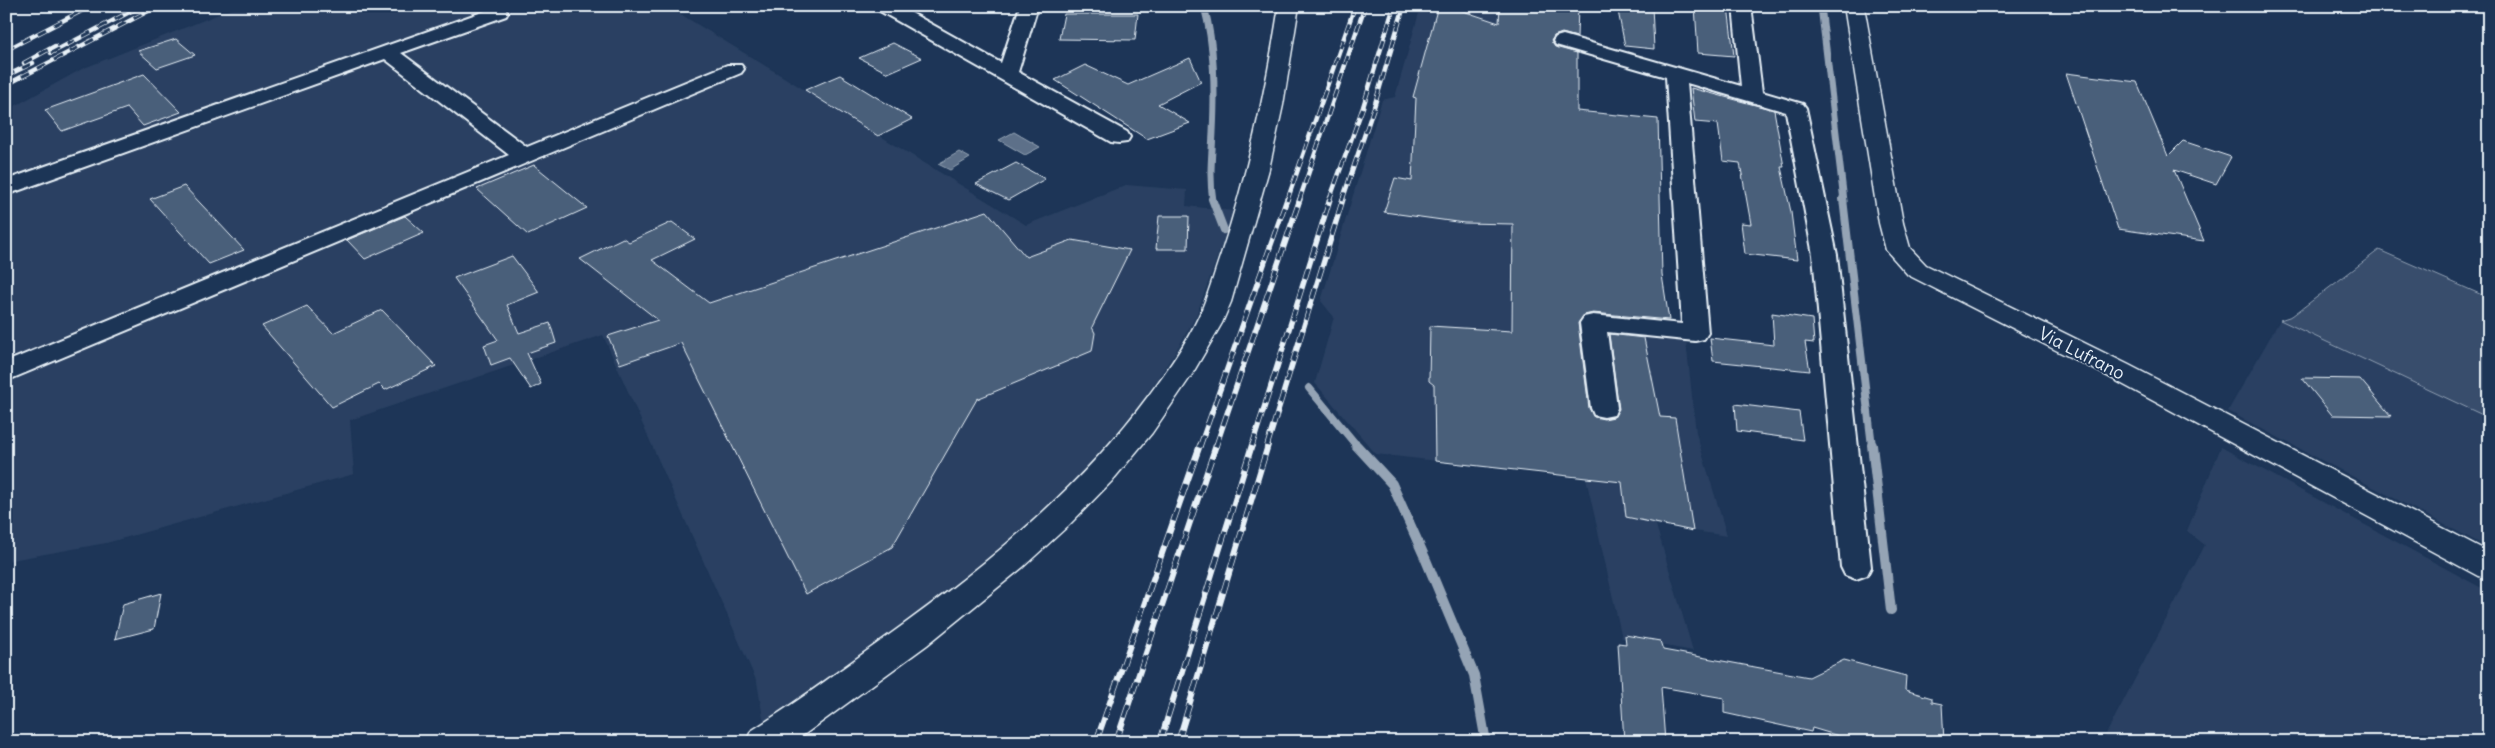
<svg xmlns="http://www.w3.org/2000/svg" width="2495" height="748" font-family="Delius,sans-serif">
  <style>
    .built { fill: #2a4162 }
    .green { fill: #374d6c; stroke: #909fb2 }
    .water { fill: #5d7089; stroke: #95a4b5 }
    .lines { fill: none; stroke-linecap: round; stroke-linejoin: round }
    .stream-far2 { stroke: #95a4b5; stroke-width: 7 }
    .stream-far1 { stroke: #95a4b5; stroke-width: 8 }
    .stream { stroke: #95a4b5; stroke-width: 10 }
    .building { fill: #495e7a; stroke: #e8f1f8 }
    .minor-casing { stroke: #e8f1f8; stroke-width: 4 }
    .tertiary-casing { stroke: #e8f1f8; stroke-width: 3 }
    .minor { fill: #1d3557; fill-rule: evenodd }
    .tertiary { fill: #1d3557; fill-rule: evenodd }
    .rail-far2-casing { stroke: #e8f1f8; stroke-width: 4.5 }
    .rail-far1-casing { stroke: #e8f1f8; stroke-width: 5.5 }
    .rail-casing { stroke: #e8f1f8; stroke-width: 6 }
    .rail-far2 { stroke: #1d3557; stroke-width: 3; stroke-dasharray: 9; stroke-linecap: butt }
    .rail-far1 { stroke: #1d3557; stroke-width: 4; stroke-dasharray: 11; stroke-linecap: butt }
    .rail { stroke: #1d3557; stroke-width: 4.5; stroke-dasharray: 13; stroke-linecap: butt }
    .labels { text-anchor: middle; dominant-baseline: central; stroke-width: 4; stroke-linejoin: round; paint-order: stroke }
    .street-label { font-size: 18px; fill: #e8f1f8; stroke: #1d3557 }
  </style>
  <rect width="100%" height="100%" fill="#1d3557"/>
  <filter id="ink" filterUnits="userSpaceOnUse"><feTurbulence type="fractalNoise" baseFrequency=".02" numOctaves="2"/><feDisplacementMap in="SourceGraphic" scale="10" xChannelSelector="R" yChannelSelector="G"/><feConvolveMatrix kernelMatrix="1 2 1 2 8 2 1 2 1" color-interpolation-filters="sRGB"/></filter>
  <g filter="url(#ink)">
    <!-- built -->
    <path class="built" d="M 239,6 L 667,6 L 1026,225 L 1126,185 L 1187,190 L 1186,206 L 1234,211 L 1196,316 L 1176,351 L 1140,405 L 1083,471 L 1009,542 L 912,621 L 764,723 L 757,682 L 603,335 L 350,420 L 354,474 L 106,543 L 6,561 L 6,111 L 82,69 Z
      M 1421,6 L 1564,6 L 1563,31 L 1577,52 L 1576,153 L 1581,311 L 1684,322 L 1696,433 L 1727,536 L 1656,525 L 1693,651 L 1622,638 L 1586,478 L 1376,454 L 1315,383 L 1334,317 L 1321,301 L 1382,100 L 1395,97 Z
      M 2280,320 L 2489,418 L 2489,548 L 2228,411 Z
      M 2221,447 L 2489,592 L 2489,742 L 2102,742 L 2205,545 L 2187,531 Z"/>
    <!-- green -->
    <path class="green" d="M 2379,250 L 2489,298 L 2489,418 L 2280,320 L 2292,316 Z"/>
    <!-- water -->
    <path class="water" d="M 1014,132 L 1040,147 L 1025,155 L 999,140 Z
      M 959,152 L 970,158 L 950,170 L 938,164 Z"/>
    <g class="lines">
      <!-- stream-far2 -->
      <path class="stream-far2" d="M 1204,6 C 1215,47 1215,90 1213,132 C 1212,156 1209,176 1213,201
        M 1821,6 L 1844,201"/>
      <!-- stream-far1 -->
      <path class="stream-far1" d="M 1212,199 L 1224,230
        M 1843,199 L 1872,446
        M 1309,388 L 1357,446"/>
      <!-- stream -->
      <path class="stream" d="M 1356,445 L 1392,484 L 1426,560 L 1474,675 L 1486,742
        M 1872,445 L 1891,610"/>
    </g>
    <!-- building -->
    <path class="building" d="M 1438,6 L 1448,6 L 1499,23 L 1500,6 L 1578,6 L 1577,37 L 1562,33 L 1554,36 L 1551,41 L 1555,47 L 1577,53 L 1577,111 L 1658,119 L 1662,275 L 1669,320 L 1593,313 L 1584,315 L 1578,323 L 1589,408 L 1594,417 L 1604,419 L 1614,417 L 1619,409 L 1609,334 L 1644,338 L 1660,417 L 1675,418 L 1693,531 L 1626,517 L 1622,482 L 1435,461 L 1434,385 L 1429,381 L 1430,326 L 1512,331 L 1513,224 L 1464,223 L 1384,212 L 1395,178 L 1412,181 L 1416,98 L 1413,97 Z
      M 1617,6 L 1652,6 L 1654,49 L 1625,46 Z
      M 1695,6 L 1728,6 L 1734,56 L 1698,53 Z
      M 1064,14 L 1138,14 L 1135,40 L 1059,39 Z
      M 176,39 L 195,55 L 157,68 L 138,51 Z
      M 893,43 L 922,58 L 888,73 L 859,58 Z
      M 1190,58 L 1201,82 L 1158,104 L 1190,123 L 1147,139 L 1055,80 L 1085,65 L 1128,85 Z
      M 2066,73 L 2137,82 L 2168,156 L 2183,141 L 2231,157 L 2216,184 L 2174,170 L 2204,241 L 2118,229 Z
      M 144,74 L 181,112 L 143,126 L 127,108 L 62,131 L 45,110 Z
      M 840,75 L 912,119 L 878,136 L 805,90 Z
      M 1691,88 L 1774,110 L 1784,167 L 1781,167 L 1791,212 L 1797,260 L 1745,254 L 1741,223 L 1751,224 L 1740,163 L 1723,161 L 1718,124 L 1695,122 Z
      M 1016,163 L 1045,179 L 1008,200 L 976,184 Z
      M 534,165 L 587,208 L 528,235 L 477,189 Z
      M 184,186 L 217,221 L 244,250 L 209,264 L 150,199 Z
      M 987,211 L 1026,257 L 1072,240 L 1130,250 L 1092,327 L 1095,333 L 1092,351 L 977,399 L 892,547 L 806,594 L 681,343 L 620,364 L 608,336 L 658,320 L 580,259 L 623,238 L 629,242 L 672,222 L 695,239 L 652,260 L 709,303 Z
      M 405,216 L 424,233 L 365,259 L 347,240 Z
      M 1159,216 L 1189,216 L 1188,249 L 1156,249 Z
      M 512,256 L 539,292 L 507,305 L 519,333 L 550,323 L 556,343 L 527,353 L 541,384 L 531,389 L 510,358 L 491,365 L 484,345 L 498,340 L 454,278 Z
      M 307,306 L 333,333 L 382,310 L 436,366 L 385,390 L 379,384 L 332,407 L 262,326 Z
      M 1772,313 L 1812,319 L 1814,343 L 1805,342 L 1810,371 L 1713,361 L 1710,338 L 1774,345 Z
      M 2302,378 L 2360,379 L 2391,416 L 2332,415 Z
      M 1735,404 L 1799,412 L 1803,440 L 1737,431 Z
      M 161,593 L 154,629 L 115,639 L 123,604 Z
      M 1625,635 L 1660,641 L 1663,650 L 1809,677 L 1844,660 L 1906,676 L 1905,690 L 1932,698 L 1932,702 L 1942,704 L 1944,742 L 1859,742 L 1812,728 L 1811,732 L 1724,713 L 1724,698 L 1661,687 L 1665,742 L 1624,742 L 1618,643 L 1626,644 Z"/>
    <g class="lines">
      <defs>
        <path id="minor" d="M 482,6 L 503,6 L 508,12 L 506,16 L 401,53 L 527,147 L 727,65 L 741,65 L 744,69 L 741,73 L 6,381 L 6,362 L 509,155 L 385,59 L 6,195 L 6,180 L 485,11 Z
          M 876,6 L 899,6 L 1001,63 L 1020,6 L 1038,6 L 1018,72 L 1127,132 L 1130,137 L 1127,142 L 1119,143 L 1111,142 L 878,10 Z
          M 1733,6 L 1751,6 L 1762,92 L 1803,104 L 1806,108 L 1837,255 L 1871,567 L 1867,575 L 1856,579 L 1845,575 L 1841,567 L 1813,255 L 1786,112 L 1687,83 L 1708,333 L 1704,339 L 1695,341 L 1607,332 L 1617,408 L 1614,415 L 1604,417 L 1594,415 L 1591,408 L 1580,323 L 1584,317 L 1593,315 L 1682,324 L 1666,77 L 1556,45 L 1553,41 L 1556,37 L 1563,35 L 1741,86 Z"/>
        <path id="tertiary" d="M 1279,6 L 1299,6 L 1283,105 L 1269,169 L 1231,302 L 1222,323 L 1191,376 L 1152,433 L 1112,481 L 1069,525 L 1023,567 L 927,645 L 794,742 L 746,742 L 751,731 C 790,707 827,680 864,653 C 969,579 1072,499 1149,395 C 1167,371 1186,344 1199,316 C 1208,296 1214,274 1221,254 C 1248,173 1266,90 1279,6 Z
          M 1844,6 L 1864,6 L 1903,223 L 1910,248 L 1926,265 L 2129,365 L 2489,552 L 2489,579 L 2478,576 L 2109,377 L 1908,275 L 1886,250 L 1879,223 Z"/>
      </defs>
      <!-- minor casing -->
      <use href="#minor" class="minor-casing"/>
      <!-- tertiary casing -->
      <use href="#tertiary" class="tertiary-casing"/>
      <!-- minor -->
      <use href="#minor" class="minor"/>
      <!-- tertiary -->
      <use href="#tertiary" class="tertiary"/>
      <defs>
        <path id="rail-far2" d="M 6,50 L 91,6
          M 51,53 L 141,6
          M 24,63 L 55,46
          M 6,76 L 33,63
          M 6,85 L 158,6
          M 1287,201 L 1355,6
          M 1299,201 L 1365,6
          M 1329,201 L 1363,107 L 1394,6
          M 1342,201 L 1374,107 L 1404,6"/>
        <path id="rail-far1" d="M 1200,446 L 1287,199
          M 1216,446 L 1300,199
          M 1252,446 L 1330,199
          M 1267,446 L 1343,199"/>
        <path id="rail" d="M 1096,742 L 1200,445
          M 1116,742 L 1216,445
          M 1160,742 L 1252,445
          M 1178,742 L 1268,445"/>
      </defs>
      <!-- rail-far2 casing -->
      <use href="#rail-far2" class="rail-far2-casing"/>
      <!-- rail-far1 casing -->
      <use href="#rail-far1" class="rail-far1-casing"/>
      <!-- rail casing -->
      <use href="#rail" class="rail-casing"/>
      <!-- rail-far2 -->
      <use href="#rail-far2" class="rail-far2"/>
      <!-- rail-far1 -->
      <use href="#rail-far1" class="rail-far1"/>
      <!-- rail -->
      <use href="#rail" class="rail"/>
    </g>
  </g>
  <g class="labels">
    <!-- street labels -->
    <g class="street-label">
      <text transform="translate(2082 353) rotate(27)">Via Lufrano</text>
    </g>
  </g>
  <!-- margin -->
  <rect width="2495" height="748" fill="none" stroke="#1d3557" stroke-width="25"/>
  <rect x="12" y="12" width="2470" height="723" fill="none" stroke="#e8f1f8" stroke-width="2" filter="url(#ink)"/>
</svg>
